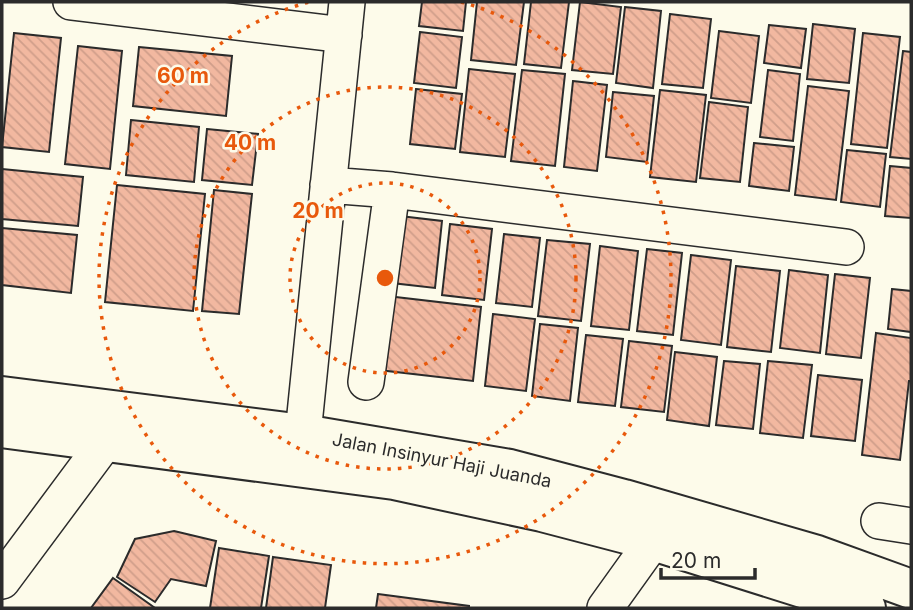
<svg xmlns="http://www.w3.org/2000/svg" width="913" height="610" font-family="Inter,sans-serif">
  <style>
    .building { fill: url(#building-back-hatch); stroke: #2b2b2b; stroke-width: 2 }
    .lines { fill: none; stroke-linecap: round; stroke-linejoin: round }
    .minor-casing { stroke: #2b2b2b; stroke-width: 38 }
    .major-casing { stroke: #2b2b2b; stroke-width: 42 }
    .minor { stroke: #fdfbea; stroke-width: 35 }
    .major { stroke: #fdfbea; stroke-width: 38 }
    .ring { fill: none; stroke: #e8590c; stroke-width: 3.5; stroke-dasharray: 3.5 7 }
    .labels { text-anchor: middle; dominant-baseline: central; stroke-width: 5; stroke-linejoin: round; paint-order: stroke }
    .street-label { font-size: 18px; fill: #2b2b2b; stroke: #fdfbea }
    .centre { fill: #e8590c; stroke: #fdfbea; stroke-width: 3.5 }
    .ring-label { font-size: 21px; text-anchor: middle; font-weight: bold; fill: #e8590c; stroke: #fdfbea; stroke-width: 5; stroke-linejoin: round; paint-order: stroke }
  </style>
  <defs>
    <pattern id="building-back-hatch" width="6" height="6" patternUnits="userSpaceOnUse" patternTransform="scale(1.75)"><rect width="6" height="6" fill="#f2b8a0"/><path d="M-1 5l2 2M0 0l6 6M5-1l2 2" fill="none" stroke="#d09e8a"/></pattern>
  </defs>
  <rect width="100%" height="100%" fill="#fdfbea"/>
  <!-- building -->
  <path class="building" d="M 422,2 L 466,2 L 463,31 L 419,26 Z
    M 477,2 L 524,2 L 516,65 L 471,60 Z
    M 531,2 L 569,2 L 561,68 L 524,64 Z
    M 580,2 L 621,7 L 613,74 L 572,70 Z
    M 625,7 L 661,11 L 653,88 L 616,83 Z
    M 670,14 L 711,19 L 703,88 L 662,84 Z
    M 813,24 L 855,29 L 849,83 L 807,79 Z
    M 769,25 L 806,29 L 801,68 L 764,63 Z
    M 719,31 L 759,36 L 751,103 L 711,98 Z
    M 420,32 L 462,37 L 456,88 L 414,83 Z
    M 14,33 L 61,38 L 49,152 L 2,147 Z
    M 863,33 L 900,37 L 887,148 L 851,144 Z
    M 78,46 L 122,51 L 110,169 L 65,164 Z
    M 139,47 L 232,56 L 226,116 L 133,106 Z
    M 903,51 L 911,52 L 911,159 L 890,157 Z
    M 469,69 L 515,74 L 505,157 L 460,152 Z
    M 522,70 L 565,74 L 555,166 L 511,161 Z
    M 768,70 L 800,74 L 793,141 L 760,137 Z
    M 573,81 L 607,85 L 597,171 L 564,167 Z
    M 808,86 L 849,91 L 836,200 L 795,195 Z
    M 416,89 L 462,94 L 455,149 L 410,144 Z
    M 660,90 L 706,95 L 696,182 L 650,177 Z
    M 613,92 L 654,96 L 647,162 L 606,157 Z
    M 709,102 L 748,107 L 740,182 L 700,178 Z
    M 131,120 L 199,127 L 194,182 L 126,175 Z
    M 207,129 L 258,134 L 252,185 L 202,180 Z
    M 754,143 L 794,147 L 789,191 L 749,186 Z
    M 847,150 L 886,154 L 880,207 L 841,202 Z
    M 890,166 L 911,168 L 911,218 L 885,216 Z
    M 2,169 L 83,177 L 78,226 L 2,219 Z
    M 117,185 L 205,194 L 193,311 L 105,302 Z
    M 214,190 L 252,194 L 239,314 L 202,311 Z
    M 400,216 L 442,221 L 435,288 L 392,283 Z
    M 450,224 L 492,229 L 484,300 L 442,295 Z
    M 2,228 L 77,235 L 71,293 L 2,285 Z
    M 504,234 L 540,238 L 532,307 L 496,303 Z
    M 547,240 L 590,244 L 581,321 L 538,316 Z
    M 600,246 L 638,251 L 629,330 L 591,326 Z
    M 647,249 L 682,253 L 673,335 L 637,331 Z
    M 691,255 L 731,260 L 721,345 L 681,340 Z
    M 736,266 L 780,271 L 771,352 L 727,347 Z
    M 789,270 L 828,275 L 820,353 L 780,348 Z
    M 835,274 L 870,278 L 861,358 L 826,354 Z
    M 892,289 L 911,291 L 911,332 L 888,329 Z
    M 387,296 L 481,307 L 473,381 L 379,370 Z
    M 493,314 L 535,319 L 526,391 L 485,386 Z
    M 540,324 L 578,328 L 570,401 L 532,396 Z
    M 876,333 L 911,338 L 911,381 L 909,381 L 900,460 L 862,455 Z
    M 586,335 L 623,339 L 615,406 L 578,402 Z
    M 629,341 L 672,346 L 664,412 L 621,407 Z
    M 675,352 L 717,357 L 709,426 L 667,420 Z
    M 724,361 L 760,364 L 753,429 L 716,425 Z
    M 768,361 L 812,365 L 803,438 L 760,433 Z
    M 818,375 L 862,380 L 855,441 L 811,436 Z
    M 174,531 L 216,541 L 206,586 L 171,579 L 155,602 L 117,577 L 135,539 Z
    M 219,548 L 269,556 L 261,608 L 210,608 Z
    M 273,557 L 331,565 L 325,608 L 266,608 Z
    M 113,578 L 155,608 L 91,608 Z
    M 378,594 L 469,606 L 469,608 L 376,608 Z"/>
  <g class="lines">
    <defs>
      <path id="minor" d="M 71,2 L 344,35
        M 328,185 L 392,190 L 846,247
        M 366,382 L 392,190
        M 303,434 L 347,2
        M 879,521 L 911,526
        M 2,581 L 106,441
        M 605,608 L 653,541"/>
      <path id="major" d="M 2,396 L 303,434 L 510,469 L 624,499 L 817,555 L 911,589
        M 2,428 L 394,480 L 542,512 L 653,541 L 866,608"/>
    </defs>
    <!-- minor casing -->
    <use href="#minor" class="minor-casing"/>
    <!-- major casing -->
    <use href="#major" class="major-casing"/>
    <!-- minor -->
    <use href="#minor" class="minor"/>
    <!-- major -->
    <use href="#major" class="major"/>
  </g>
  <!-- distance rings -->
  <g class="ring">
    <circle cx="385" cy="278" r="95"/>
    <circle cx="385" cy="278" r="191"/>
    <path d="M461 2A286 286 0 1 1 309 2"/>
  </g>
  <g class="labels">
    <!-- street labels -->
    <g class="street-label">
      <text transform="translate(442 460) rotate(11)">Jalan Insinyur Haji Juanda</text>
    </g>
  </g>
  <circle cx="385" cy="278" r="10" class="centre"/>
  <g class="ring-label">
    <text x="183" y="83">60 m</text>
    <text x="250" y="150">40 m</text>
    <text x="318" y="218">20 m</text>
  </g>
  <!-- border -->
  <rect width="913" height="610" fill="none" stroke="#2b2b2b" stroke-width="7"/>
  <!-- scale -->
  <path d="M661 568v10h94v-10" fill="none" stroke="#2b2b2b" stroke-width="3.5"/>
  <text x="671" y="568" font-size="21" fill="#2b2b2b" stroke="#fdfbea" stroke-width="5" paint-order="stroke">20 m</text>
</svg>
